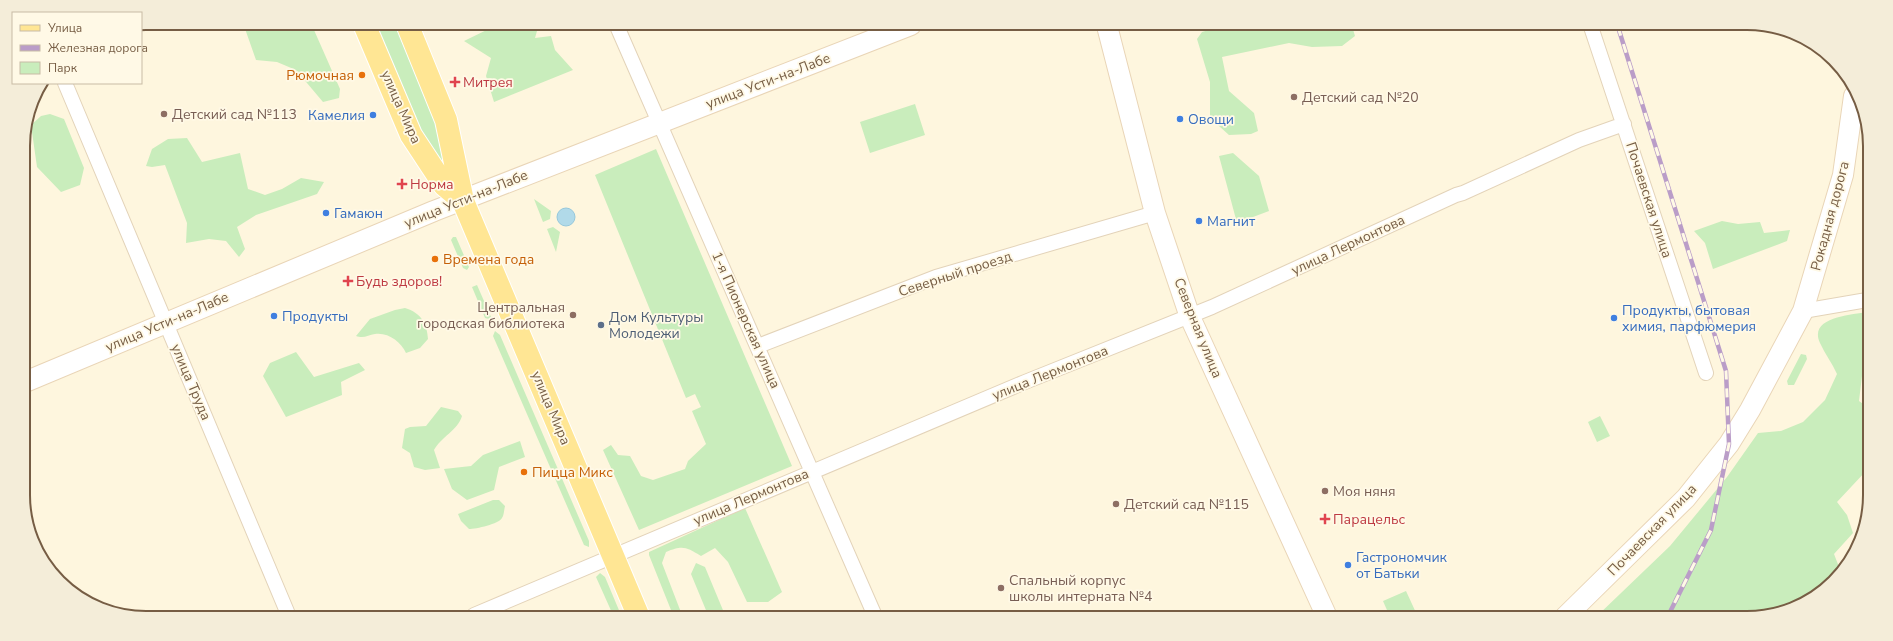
<svg xmlns="http://www.w3.org/2000/svg" width="1893" height="641" font-family="'Nunito Sans',sans-serif">
  <style>
    .green { fill: #c9edbc }
    .water { fill: #b1dae9; stroke: #96c8dc }
    .lines { fill: none; stroke-linecap: round; stroke-linejoin: round }
    .street-casing { stroke: #e3d3b9; stroke-width: 16 }
    .secondary-casing { stroke: #e9d5b7; stroke-width: 22 }
    .primary-casing { stroke: #fff; stroke-width: 24 }
    .street { stroke: #fff; stroke-width: 14 }
    .secondary { stroke: #fff; stroke-width: 20 }
    .primary { stroke: #ffe694; stroke-width: 22 }
    .rail-casing { stroke: #ba9dc8; stroke-width: 4.5 }
    .rail { stroke: #fff9e6; stroke-width: 3; stroke-dasharray: 9; stroke-linecap: butt }
    .food-dot { fill: #e8710a; stroke: #fff9e6; stroke-width: 1.5 }
    .health-dot { fill: #e0444e; stroke: #fff9e6; stroke-width: 1.5 }
    .education-dot { fill: #8d6e63; stroke: #fff9e6; stroke-width: 1.5 }
    .shop-dot { fill: #3f7fe0; stroke: #fff9e6; stroke-width: 1.5 }
    .service-dot { fill: #5c6f8a; stroke: #fff9e6; stroke-width: 1.5 }
    .labels { text-anchor: middle; dominant-baseline: central; stroke-width: 3.5; stroke-linejoin: round; paint-order: stroke }
    .food-label { font-size: 14px; fill: #c56008; stroke: #fff9e6; text-anchor: start }
    .street-label { font-size: 14px; fill: #765d44; stroke: #fff9e6 }
    .health-label { font-size: 14px; fill: #be3a42; stroke: #fff9e6; text-anchor: start }
    .education-label { font-size: 14px; fill: #785e54; stroke: #fff9e6; text-anchor: start }
    .shop-label { font-size: 14px; fill: #366cbe; stroke: #fff9e6; text-anchor: start }
    .service-label { font-size: 14px; fill: #4e5e75; stroke: #fff9e6; text-anchor: start }
    .rim { fill: none; stroke: #765d44; stroke-width: 2 }
  </style>
  <rect width="100%" height="100%" fill="#fef6de"/>
  <!-- green -->
  <path class="green" d="M 243,23 L 286,23 L 286,25 L 295,29 L 314,30 L 340,89 L 339,98 L 323,102 L 296,70 L 277,62 L 256,60 Z
    M 374,24 L 398,24 L 444,134 L 444,161 L 436,160 L 431,156 Z
    M 499,24 L 539,24 L 535,38 L 551,36 L 555,50 L 573,70 L 494,102 L 486,76 L 491,58 L 464,41 Z
    M 1222,26 L 1352,26 L 1355,36 L 1342,46 L 1312,47 L 1289,43 L 1222,57 L 1229,91 L 1254,113 L 1258,131 L 1251,134 L 1229,135 L 1210,118 L 1210,82 L 1197,39 L 1202,32 Z
    M 915,104 L 925,135 L 870,153 L 860,122 Z
    M 50,114 L 64,119 L 84,168 L 80,185 L 61,192 L 37,167 L 31,125 L 41,116 Z
    M 187,138 L 202,162 L 240,153 L 248,189 L 265,195 L 282,189 L 301,178 L 324,182 L 317,194 L 256,215 L 237,227 L 245,249 L 239,257 L 226,241 L 209,239 L 186,243 L 187,223 L 165,165 L 152,167 L 146,166 L 152,149 L 168,139 Z
    M 656,149 L 792,466 L 639,530 L 603,450 L 611,445 L 618,455 L 630,456 L 641,476 L 653,480 L 685,469 L 688,461 L 706,444 L 692,411 L 701,407 L 695,394 L 686,398 L 595,175 Z
    M 1233,153 L 1259,176 L 1269,211 L 1237,223 L 1219,156 Z
    M 534,199 L 551,211 L 550,219 L 543,222 Z
    M 1722,221 L 1738,224 L 1760,222 L 1764,233 L 1790,230 L 1787,241 L 1713,269 L 1705,243 L 1694,231 Z
    M 553,227 L 560,232 L 556,252 L 547,229 Z
    M 453,237 L 456,237 L 469,267 L 467,270 L 463,268 L 451,240 Z
    M 477,285 L 491,317 L 489,319 L 485,318 L 472,287 Z
    M 405,308 C 421,313 427,323 428,339 L 420,348 L 406,353 C 401,342 388,332 375,334 C 368,335 364,339 356,336 L 370,319 L 395,310 Z
    M 1867,312 L 1867,367 L 1862,376 L 1859,401 L 1866,406 L 1866,471 L 1837,502 L 1847,515 L 1853,533 L 1834,554 L 1841,572 L 1822,592 L 1787,611 L 1755,618 L 1662,618 L 1659,614 L 1656,618 L 1596,617 L 1670,546 L 1727,477 L 1758,433 L 1781,431 L 1803,422 L 1825,400 L 1837,374 C 1832,363 1825,354 1820,343 C 1808,317 1851,315 1867,312 Z
    M 495,331 L 500,335 L 589,541 L 589,547 L 584,545 L 493,336 Z
    M 296,352 L 314,377 L 359,363 L 365,370 L 341,382 L 342,395 L 286,417 L 263,376 L 270,363 Z
    M 1801,354 L 1806,355 L 1807,359 L 1794,385 L 1788,385 L 1787,381 Z
    M 441,407 L 458,411 L 462,416 C 458,430 441,437 434,450 L 440,468 L 425,470 L 414,467 L 410,453 L 402,448 L 405,429 L 410,427 L 426,426 Z
    M 1600,416 L 1610,436 L 1597,442 L 1588,422 Z
    M 520,441 L 525,457 L 499,467 L 494,490 L 467,500 L 452,489 L 444,469 L 471,466 L 483,455 Z
    M 493,500 L 499,500 L 505,506 C 504,510 504,515 502,518 C 499,524 476,529 469,529 L 461,521 L 458,514 Z
    M 745,508 L 782,592 L 768,602 L 747,602 L 728,562 L 715,548 L 701,556 C 686,547 683,545 666,552 L 662,563 L 682,615 L 673,615 L 649,555 L 649,552 Z
    M 696,563 L 705,567 L 725,615 L 708,615 L 691,574 Z
    M 600,573 L 605,577 L 621,615 L 613,615 L 596,577 Z
    M 1406,591 L 1418,617 L 1390,617 L 1383,601 Z"/>
  <!-- water -->
  <path class="water" d="M557 217a9 9 0 1 1 18 0a9 9 0 1 1-18 0Z"/>
  <g class="lines">
    <defs>
      <path id="street" d="M 616,24 L 875,616
        M 1591,27 L 1706,373
        M 65,83 L 288,614
        M 1803,311 L 1867,300
        M 758,346 L 936,277 L 1155,213
        M 474,615 L 1025,382 L 1212,307 L 1456,195 L 1463,193 L 1579,140 L 1624,124"/>
      <path id="secondary" d="M 1107,26 L 1155,213 L 1190,317 L 1327,617
        M 25,382 L 434,211 L 911,25
        M 1565,617 L 1686,498 L 1729,444 L 1750,410 L 1803,311 L 1843,175 L 1854,96"/>
      <path id="primary" d="M 364,24 L 411,135 L 444,185 L 463,201
        M 407,24 L 446,120 L 463,201 L 638,615"/>
    </defs>
    <!-- street casing -->
    <use href="#street" class="street-casing"/>
    <!-- secondary casing -->
    <use href="#secondary" class="secondary-casing"/>
    <!-- primary casing -->
    <use href="#primary" class="primary-casing"/>
    <!-- street -->
    <use href="#street" class="street"/>
    <!-- secondary -->
    <use href="#secondary" class="secondary"/>
    <!-- primary -->
    <use href="#primary" class="primary"/>
    <defs>
      <path id="rail" d="M 1618,27 L 1726,371 L 1729,444 L 1711,530 L 1669,614 L 1665,618"/>
    </defs>
    <!-- rail casing -->
    <use href="#rail" class="rail-casing"/>
    <!-- rail -->
    <use href="#rail" class="rail"/>
  </g>
  <!-- markers -->
  <g class="food-dot">
    <circle cx="362" cy="75" r="4"/>
    <circle cx="435" cy="259" r="4"/>
    <circle cx="524" cy="472" r="4"/>
  </g>
  <g class="health-dot">
    <path d="M453 76h4v4h4v4h-4v4h-4v-4h-4v-4h4z"/>
    <path d="M400 178h4v4h4v4h-4v4h-4v-4h-4v-4h4z"/>
    <path d="M346 275h4v4h4v4h-4v4h-4v-4h-4v-4h4z"/>
    <path d="M1323 513h4v4h4v4h-4v4h-4v-4h-4v-4h4z"/>
  </g>
  <g class="education-dot">
    <circle cx="1294" cy="97" r="4"/>
    <circle cx="164" cy="114" r="4"/>
    <circle cx="573" cy="315" r="4"/>
    <circle cx="1325" cy="491" r="4"/>
    <circle cx="1116" cy="504" r="4"/>
    <circle cx="1001" cy="588" r="4"/>
  </g>
  <g class="shop-dot">
    <circle cx="373" cy="115" r="4"/>
    <circle cx="1180" cy="119" r="4"/>
    <circle cx="326" cy="213" r="4"/>
    <circle cx="1199" cy="221" r="4"/>
    <circle cx="274" cy="316" r="4"/>
    <circle cx="1614" cy="318" r="4"/>
    <circle cx="1348" cy="565" r="4"/>
  </g>
  <circle class="service-dot" cx="601" cy="325" r="4"/>
  <g class="labels">
    <!-- food labels -->
    <g class="food-label">
      <text x="354" y="75" text-anchor="end">Рюмочная</text>
      <text x="443" y="259">Времена года</text>
      <text x="532" y="472">Пицца Микс</text>
    </g>
    <!-- street labels -->
    <g class="street-label">
      <text transform="translate(768 81) rotate(-21)">улица Усти-на-Лабе</text>
      <text transform="translate(401 107) rotate(66)">улица Мира</text>
      <text transform="translate(466 199) rotate(-22)">улица Усти-на-Лабе</text>
      <text transform="translate(1649 200) rotate(72)">Почаевская улица</text>
      <text transform="translate(1830 216) rotate(-75)">Рокадная дорога</text>
      <text transform="translate(1348 245) rotate(-25)">улица Лермонтова</text>
      <text transform="translate(955 274) rotate(-18)">Северный проезд</text>
      <text transform="translate(746 320) rotate(66)">1-я Пионерская улица</text>
      <text transform="translate(167 322) rotate(-23)">улица Усти-на-Лабе</text>
      <text transform="translate(1198 328) rotate(68)">Северная улица</text>
      <text transform="translate(1050 373) rotate(-22)">улица Лермонтова</text>
      <text transform="translate(191 382) rotate(67)">улица Труда</text>
      <text transform="translate(551 408) rotate(67)">улица Мира</text>
      <text transform="translate(751 497) rotate(-23)">улица Лермонтова</text>
      <text transform="translate(1652 530) rotate(-46)">Почаевская улица</text>
    </g>
    <!-- health labels -->
    <g class="health-label">
      <text x="463" y="82">Митрея</text>
      <text x="410" y="184">Норма</text>
      <text x="356" y="281">Будь здоров!</text>
      <text x="1333" y="519">Парацельс</text>
    </g>
    <!-- education labels -->
    <g class="education-label">
      <text x="1302" y="97">Детский сад №20</text>
      <text x="172" y="114">Детский сад №113</text>
      <text x="565" y="307" text-anchor="end">Центральная<tspan x="565" dy="16">городская библиотека</tspan></text>
      <text x="1333" y="491">Моя няня</text>
      <text x="1124" y="504">Детский сад №115</text>
      <text x="1009" y="580">Cпальный корпус<tspan x="1009" dy="16">школы интерната №4</tspan></text>
    </g>
    <!-- shop labels -->
    <g class="shop-label">
      <text x="365" y="115" text-anchor="end">Камелия</text>
      <text x="1188" y="119">Овощи</text>
      <text x="334" y="213">Гамаюн</text>
      <text x="1207" y="221">Магнит</text>
      <text x="1622" y="310">Продукты, бытовая<tspan x="1622" dy="16">химия, парфюмерия</tspan></text>
      <text x="282" y="316">Продукты</text>
      <text x="1356" y="557">Гастрономчик<tspan x="1356" dy="16">от Батьки</tspan></text>
    </g>
    <!-- service labels -->
    <g class="service-label">
      <text x="609" y="317">Дом Культуры<tspan x="609" dy="16">Молодежи</tspan></text>
    </g>
  </g>
  <!-- crop -->
  <path d="M0 0H1893V641H0ZM146 30H1747A116 116 0 0 1 1863 146V495A116 116 0 0 1 1747 611H146A116 116 0 0 1 30 495V146A116 116 0 0 1 146 30Z" fill="#f4edd9" fill-rule="evenodd"/>
  <path class="rim" d="M146 30H1747A116 116 0 0 1 1863 146V495A116 116 0 0 1 1747 611H146A116 116 0 0 1 30 495V146A116 116 0 0 1 146 30Z"/>
  <!-- legend -->
  <rect x="12" y="12" width="130" height="72" fill="#fff9e6" stroke="#c8bba5"/>
  <rect x="20" y="25" width="20" height="6" fill="#ffe694" stroke="#c8bba5"/>
  <text x="48" y="32" font-size="12" fill="#765d44">Улица</text>
  <rect x="20" y="45" width="20" height="6" fill="#ba9dc8" stroke="#c8bba5"/>
  <text x="48" y="52" font-size="12" fill="#765d44">Железная дорога</text>
  <rect x="20" y="62" width="20" height="12" fill="#c9edbc" stroke="#c8bba5"/>
  <text x="48" y="72" font-size="12" fill="#765d44">Парк</text>
</svg>
